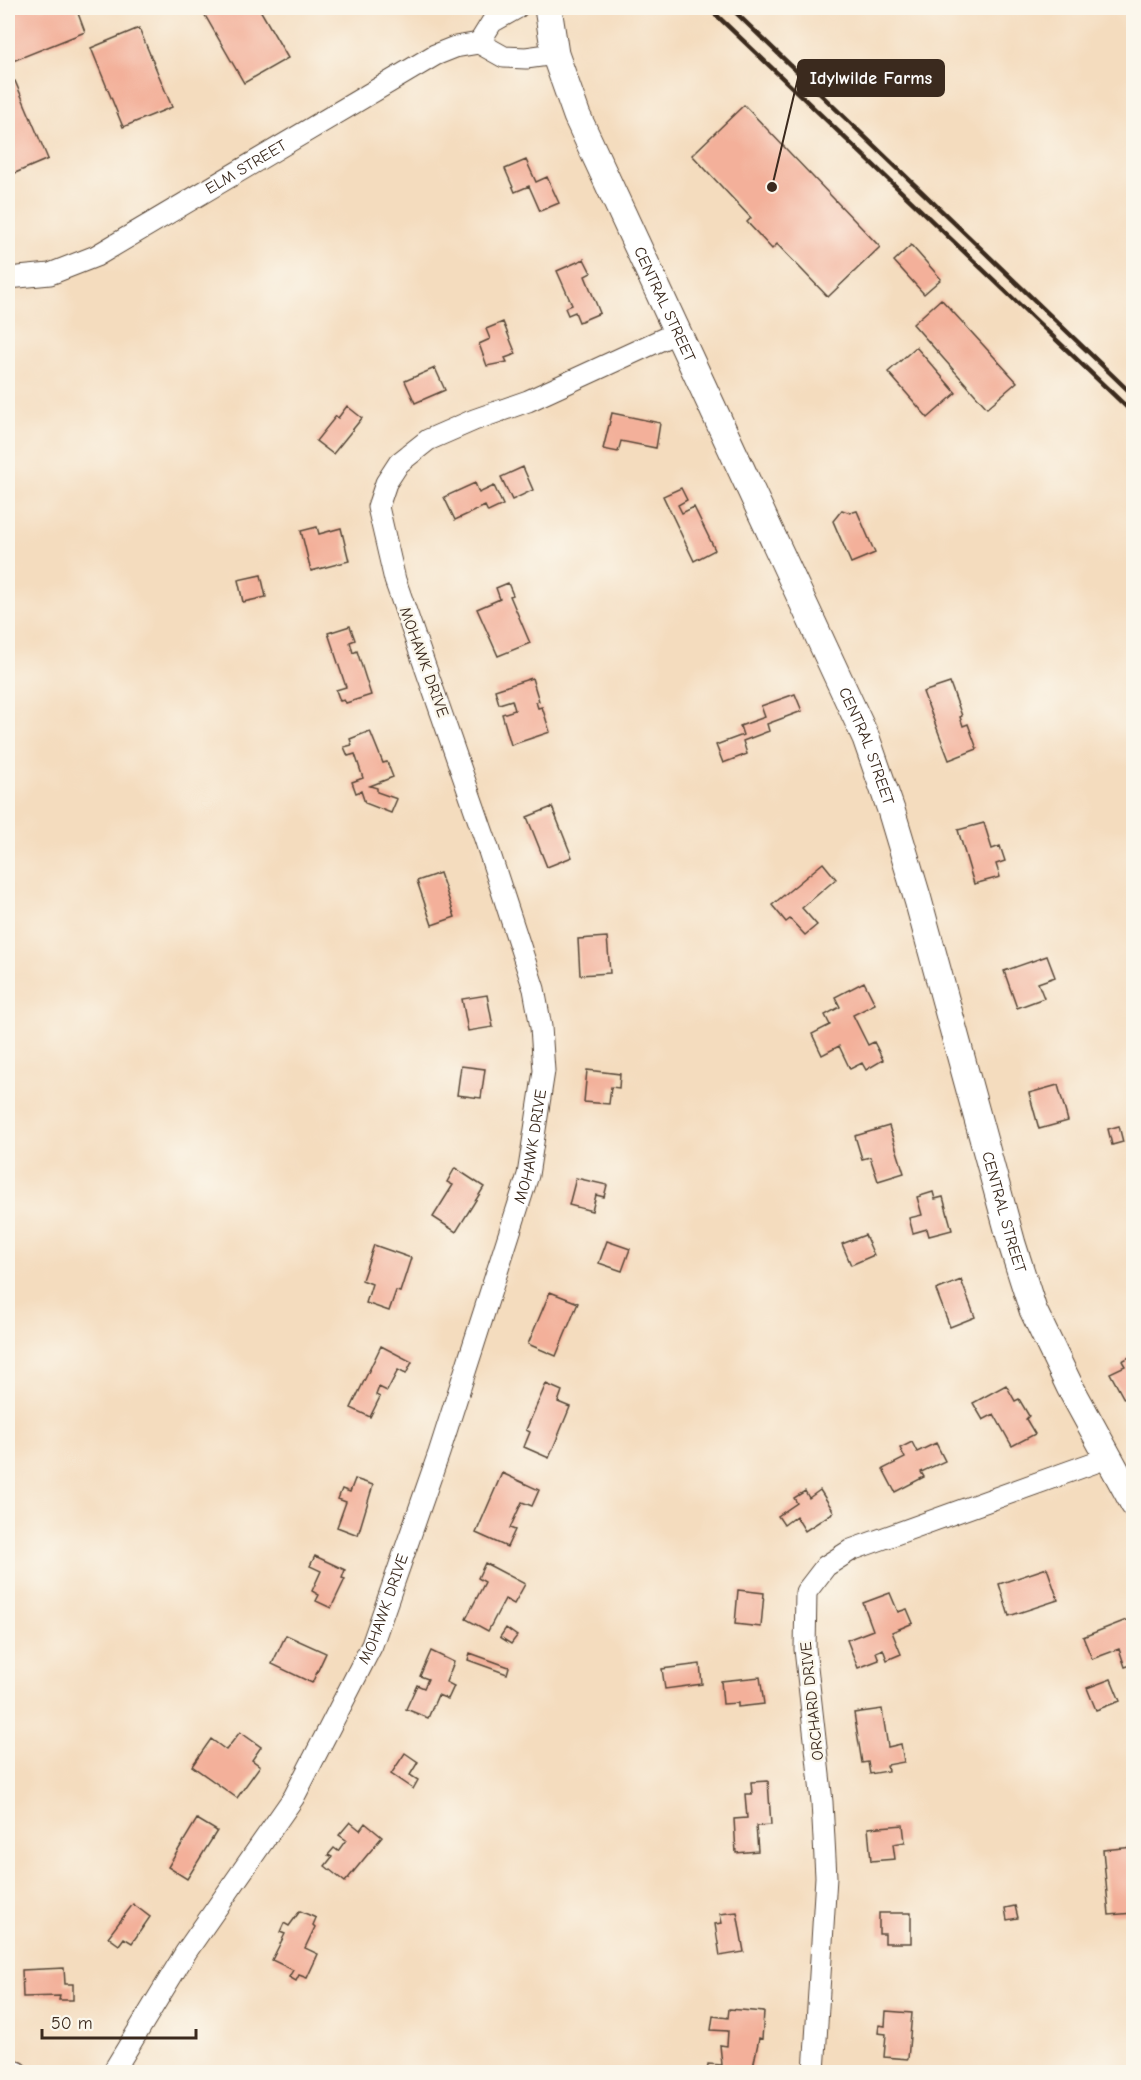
<svg xmlns="http://www.w3.org/2000/svg" width="1141" height="2080" font-family="'Comic Neue',sans-serif">
  <style>
    .building { fill: #f3b09a }
    .lines { fill: none; stroke-linecap: round; stroke-linejoin: round }
    .minor-casing { stroke: #574536; stroke-width: 23 }
    .tertiary-casing { stroke: #574536; stroke-width: 29 }
    .minor { stroke: #fff; stroke-width: 21 }
    .tertiary { stroke: #fff; stroke-width: 27 }
    .rail { stroke: #3b2a1e; stroke-width: 4.5 }
    .labels { text-anchor: middle; dominant-baseline: central; stroke-width: 5; stroke-linejoin: round; paint-order: stroke }
    .street-label { font-size: 16px; fill: #3b2a1e; stroke: #fbf7ec }
    .leader { fill: none; stroke: #3b2a1e; stroke-width: 2 }
    .callout-dot { fill: #3b2a1e; stroke: #fbf7ec; stroke-width: 2 }
    .callout { fill: #3b2a1e; stroke: #3b2a1e; stroke-width: 2 }
    .callout-label { font-size: 18px; text-anchor: middle; font-weight: bold; fill: #fff }
  </style>
  <rect width="100%" height="100%" fill="#fbf7ec"/>
  <filter id="ink" filterUnits="userSpaceOnUse"><feTurbulence type="fractalNoise" baseFrequency=".0167" numOctaves="2"/><feDisplacementMap in="SourceGraphic" scale="12" xChannelSelector="R" yChannelSelector="G"/><feConvolveMatrix kernelMatrix="1 2 1 2 8 2 1 2 1" color-interpolation-filters="sRGB"/></filter>
  <filter id="wash" filterUnits="userSpaceOnUse"><feTurbulence type="fractalNoise" baseFrequency=".008" numOctaves="4" result="noise"/><feDisplacementMap in="SourceGraphic" scale="24" xChannelSelector="R" yChannelSelector="G"/><feGaussianBlur stdDeviation="1.35" result="paint"/><feColorMatrix in="noise" values="0 0 0 0 0 0 0 0 0 0 0 0 0 0 0 0 0 1.4 0 .05"/><feComposite in="paint" operator="in"/></filter>
  <g filter="url(#wash)">
    <rect width="100%" height="100%" fill="#f4dcbe"/>
    <g id="blocks">
      <!-- building -->
      <path class="building" d="M 8,8 L 76,8 L 85,32 L 8,63 Z
        M 206,8 L 259,8 L 288,58 L 244,83 L 202,10 Z
        M 139,28 L 172,107 L 123,127 L 91,48 Z
        M 15,81 L 48,159 L 8,176 L 8,85 Z
        M 744,105 L 880,247 L 828,297 L 777,244 L 772,249 L 747,222 L 751,218 L 692,155 Z
        M 526,160 L 536,182 L 547,177 L 559,203 L 540,211 L 529,186 L 515,192 L 505,169 Z
        M 911,245 L 941,279 L 924,294 L 894,261 Z
        M 584,259 L 591,273 L 585,276 L 600,313 L 579,322 L 575,312 L 568,315 L 565,308 L 572,305 L 557,271 Z
        M 941,299 L 1017,382 L 987,408 L 913,324 Z
        M 503,322 L 516,354 L 505,358 L 507,362 L 487,366 L 479,344 L 490,339 L 486,329 Z
        M 916,347 L 956,393 L 928,418 L 888,372 Z
        M 435,368 L 445,390 L 415,403 L 405,381 Z
        M 347,406 L 362,418 L 333,454 L 316,441 L 336,416 L 338,418 Z
        M 612,413 L 660,423 L 656,448 L 621,441 L 618,452 L 603,449 Z
        M 523,467 L 533,490 L 512,500 L 501,477 Z
        M 475,483 L 479,493 L 494,486 L 503,505 L 488,512 L 485,506 L 455,520 L 444,497 Z
        M 681,488 L 687,500 L 678,505 L 682,513 L 694,507 L 715,550 L 694,561 L 663,496 Z
        M 842,510 L 850,513 L 857,511 L 875,553 L 851,563 L 833,521 Z
        M 317,527 L 319,534 L 341,528 L 349,561 L 311,571 L 301,531 Z
        M 261,575 L 266,597 L 243,602 L 238,580 Z
        M 508,583 L 513,595 L 510,596 L 530,643 L 498,656 L 477,609 L 500,599 L 496,588 Z
        M 350,626 L 355,640 L 350,642 L 353,653 L 357,651 L 371,695 L 346,703 L 344,700 L 340,701 L 336,690 L 346,687 L 328,633 Z
        M 532,678 L 539,701 L 536,702 L 538,708 L 542,707 L 550,732 L 511,745 L 502,714 L 515,710 L 512,700 L 499,704 L 495,690 Z
        M 950,683 L 962,716 L 960,717 L 963,726 L 968,724 L 977,749 L 949,760 L 923,692 Z
        M 795,694 L 802,711 L 767,724 L 769,731 L 743,741 L 747,754 L 723,763 L 716,745 L 743,735 L 740,726 L 765,717 L 761,706 Z
        M 370,731 L 383,763 L 387,762 L 393,777 L 370,786 L 377,788 L 377,792 L 397,799 L 391,813 L 365,803 L 361,791 L 356,793 L 352,782 L 363,778 L 355,754 L 348,756 L 344,747 L 352,745 L 350,739 Z
        M 552,807 L 572,857 L 547,867 L 527,817 Z
        M 984,823 L 992,849 L 1000,846 L 1005,861 L 996,864 L 1000,877 L 974,884 L 958,830 Z
        M 823,863 L 836,879 L 802,908 L 817,925 L 805,935 L 790,919 L 786,922 L 772,905 Z
        M 440,873 L 455,917 L 432,925 L 417,881 Z
        M 607,937 L 610,973 L 580,975 L 578,939 Z
        M 1047,956 L 1055,977 L 1038,983 L 1044,998 L 1017,1008 L 1004,971 Z
        M 864,982 L 875,1004 L 853,1015 L 868,1045 L 874,1042 L 883,1060 L 866,1070 L 862,1063 L 850,1069 L 839,1046 L 822,1055 L 812,1034 L 830,1025 L 825,1015 L 840,1007 L 835,997 Z
        M 487,995 L 493,1027 L 468,1031 L 462,999 Z
        M 461,1066 L 485,1069 L 481,1098 L 457,1095 Z
        M 587,1070 L 620,1074 L 619,1088 L 611,1087 L 609,1104 L 584,1102 Z
        M 1058,1085 L 1068,1121 L 1039,1129 L 1029,1093 Z
        M 889,1126 L 904,1173 L 878,1181 L 870,1157 L 862,1159 L 855,1136 Z
        M 1119,1126 L 1123,1142 L 1112,1145 L 1108,1129 Z
        M 455,1168 L 484,1187 L 456,1232 L 433,1217 L 453,1185 L 447,1182 Z
        M 576,1178 L 607,1185 L 604,1197 L 596,1195 L 592,1211 L 569,1205 Z
        M 933,1192 L 935,1199 L 943,1197 L 952,1230 L 929,1236 L 927,1229 L 913,1233 L 909,1218 L 922,1215 L 917,1197 Z
        M 865,1235 L 874,1255 L 851,1265 L 842,1244 Z
        M 607,1241 L 630,1249 L 622,1271 L 599,1263 Z
        M 374,1245 L 411,1258 L 400,1292 L 396,1291 L 389,1311 L 366,1303 L 372,1284 L 362,1280 Z
        M 961,1280 L 975,1317 L 950,1327 L 936,1290 Z
        M 550,1292 L 578,1303 L 556,1356 L 528,1344 Z
        M 381,1346 L 412,1362 L 406,1374 L 398,1370 L 387,1391 L 379,1387 L 376,1395 L 380,1397 L 370,1417 L 351,1408 Z
        M 1133,1355 L 1134,1394 L 1124,1399 L 1110,1373 L 1125,1366 L 1122,1361 Z
        M 546,1384 L 562,1391 L 558,1402 L 570,1407 L 549,1458 L 524,1447 L 530,1432 L 526,1430 Z
        M 1006,1385 L 1015,1401 L 1019,1399 L 1029,1416 L 1026,1419 L 1035,1434 L 1012,1446 L 994,1414 L 983,1420 L 973,1403 Z
        M 912,1442 L 917,1452 L 936,1443 L 945,1461 L 921,1472 L 924,1477 L 895,1492 L 883,1469 L 905,1458 L 900,1448 Z
        M 502,1473 L 539,1490 L 532,1506 L 522,1502 L 510,1528 L 515,1530 L 507,1547 L 476,1533 Z
        M 355,1479 L 373,1485 L 358,1535 L 337,1527 L 346,1502 L 338,1499 L 342,1489 L 350,1492 Z
        M 820,1490 L 834,1512 L 805,1531 L 796,1516 L 784,1525 L 778,1516 L 797,1503 L 794,1498 L 805,1491 L 809,1498 Z
        M 315,1556 L 345,1570 L 342,1578 L 345,1579 L 331,1608 L 316,1601 L 319,1595 L 312,1591 L 321,1571 L 310,1566 Z
        M 485,1563 L 525,1584 L 514,1604 L 505,1599 L 488,1631 L 466,1619 L 485,1582 L 478,1578 Z
        M 1047,1568 L 1058,1600 L 1009,1616 L 999,1584 Z
        M 738,1590 L 764,1593 L 761,1627 L 735,1624 Z
        M 890,1593 L 898,1612 L 907,1609 L 913,1623 L 892,1632 L 901,1654 L 887,1660 L 883,1649 L 876,1652 L 879,1660 L 858,1668 L 847,1640 L 873,1630 L 863,1603 Z
        M 1129,1619 L 1134,1632 L 1134,1664 L 1125,1667 L 1119,1649 L 1092,1659 L 1083,1637 Z
        M 506,1628 L 517,1636 L 511,1644 L 500,1637 Z
        M 286,1635 L 326,1653 L 312,1683 L 272,1664 Z
        M 431,1651 L 454,1662 L 446,1682 L 454,1686 L 448,1699 L 438,1695 L 428,1718 L 406,1709 L 417,1685 L 424,1688 L 428,1679 L 420,1676 Z
        M 470,1653 L 509,1667 L 507,1674 L 468,1660 Z
        M 700,1664 L 702,1684 L 665,1689 L 662,1669 Z
        M 760,1677 L 764,1704 L 738,1707 L 738,1703 L 723,1704 L 721,1681 Z
        M 1111,1679 L 1120,1701 L 1096,1710 L 1087,1688 Z
        M 882,1709 L 888,1747 L 901,1744 L 904,1762 L 887,1765 L 888,1771 L 870,1774 L 868,1762 L 862,1763 L 854,1713 Z
        M 1134,1726 L 1134,1750 L 1132,1750 L 1129,1727 Z
        M 240,1732 L 261,1747 L 252,1760 L 260,1766 L 237,1798 L 192,1766 L 211,1739 L 226,1750 Z
        M 405,1753 L 418,1762 L 410,1775 L 418,1780 L 413,1789 L 391,1774 Z
        M 768,1781 L 771,1825 L 756,1826 L 758,1851 L 736,1853 L 734,1819 L 747,1818 L 745,1794 L 752,1794 L 751,1782 Z
        M 197,1819 L 217,1831 L 187,1879 L 168,1867 Z
        M 350,1822 L 360,1830 L 365,1823 L 382,1837 L 345,1882 L 325,1866 L 332,1857 L 328,1855 L 334,1848 L 338,1851 L 346,1840 L 339,1835 Z
        M 903,1825 L 905,1842 L 893,1844 L 895,1859 L 871,1861 L 868,1828 Z
        M 1134,1847 L 1134,1913 L 1109,1915 L 1103,1850 Z
        M 133,1904 L 150,1917 L 132,1943 L 124,1938 L 119,1945 L 108,1937 Z
        M 1015,1906 L 1018,1918 L 1007,1920 L 1005,1908 Z
        M 300,1911 L 316,1918 L 313,1925 L 315,1927 L 305,1948 L 318,1954 L 307,1978 L 299,1975 L 296,1981 L 289,1977 L 293,1970 L 272,1960 L 285,1934 L 280,1932 L 284,1923 L 289,1926 Z
        M 737,1912 L 744,1952 L 720,1956 L 715,1924 L 722,1923 L 720,1914 Z
        M 879,1913 L 911,1913 L 911,1943 L 885,1943 L 885,1934 L 879,1934 Z
        M 64,1968 L 65,1984 L 73,1984 L 73,2000 L 59,2000 L 60,1996 L 23,1997 L 22,1970 Z
        M 729,2009 L 764,2012 L 762,2039 L 759,2038 L 752,2072 L 707,2072 L 708,2064 L 722,2065 L 720,2045 L 727,2046 L 728,2031 L 711,2030 L 713,2016 L 728,2018 Z
        M 886,2011 L 912,2013 L 908,2059 L 884,2057 L 886,2034 L 878,2033 L 879,2025 L 885,2026 Z"/>
    </g>
  </g>
  <g filter="url(#ink)">
    <use href="#blocks" fill-opacity="0" stroke="#574536" stroke-width="1.5"/>
    <g class="lines">
      <defs>
        <g id="minor">
          <path d="M 479,43 L 492,22 L 517,8"/>
          <path id="s1" d="M 8,278 L 50,274 L 96,256 L 435,55 L 455,47 L 479,43 L 504,57 L 526,58 L 555,54"/>
          <path d="M 8,2070 L 17,2072"/>
          <path id="s2" d="M 113,2072 L 186,1952 L 294,1797 L 372,1645 L 439,1453 L 528,1175 L 544,1071 L 541,1027 L 534,989 L 485,839 L 395,580 L 378,507 L 386,483 L 399,463 L 428,440 L 474,420 L 528,401 L 678,332"/>
          <path d="M 814,2072 L 826,1877 L 822,1802 L 805,1649 L 806,1592 L 826,1566 L 851,1550 L 1107,1458"/>
        </g>
        <g id="tertiary">
          <path id="s3" d="M 548,8 L 555,54 L 577,116 L 866,738 L 891,810 L 918,900 L 1012,1244 L 1033,1310 L 1070,1387 L 1134,1504"/>
        </g>
      </defs>
      <!-- minor casing -->
      <use href="#minor" class="minor-casing"/>
      <!-- tertiary casing -->
      <use href="#tertiary" class="tertiary-casing"/>
      <!-- minor -->
      <use href="#minor" class="minor"/>
      <!-- tertiary -->
      <use href="#tertiary" class="tertiary"/>
      <!-- rail -->
      <path class="rail" d="M 709,8 L 1134,414
        M 731,8 L 1134,396"/>
    </g>
  </g>
  <g class="labels">
    <!-- street labels -->
    <g class="street-label">
      <text stroke="none"><textPath href="#s1" startOffset="266">ELM STREET</textPath></text>
      <text stroke="none"><textPath href="#s3" startOffset="320">CENTRAL STREET</textPath></text>
      <text transform="translate(424 662) rotate(70)">MOHAWK DRIVE</text>
      <text stroke="none"><textPath href="#s3" startOffset="806">CENTRAL STREET</textPath></text>
      <text stroke="none"><textPath href="#s2" startOffset="1024">MOHAWK DRIVE</textPath></text>
      <text stroke="none"><textPath href="#s3" startOffset="1292">CENTRAL STREET</textPath></text>
      <text stroke="none"><textPath href="#s2" startOffset="538">MOHAWK DRIVE</textPath></text>
      <text transform="translate(812 1701) rotate(-96)">ORCHARD DRIVE</text>
    </g>
  </g>
  <!-- callouts -->
  <path class="leader" d="M772 187L798 78"/>
  <circle class="callout-dot" cx="772" cy="187" r="6"/>
  <rect class="callout" x="798" y="60" width="146" height="36" rx="6"/>
  <g class="callout-label">
    <text x="871" y="84">Idylwilde Farms</text>
  </g>
  <!-- margin -->
  <rect width="1141" height="2080" fill="none" stroke="#fbf7ec" stroke-width="30"/>
  <!-- scale -->
  <path d="M42 2029v9h154v-9" fill="none" stroke="#3b2a1e" stroke-width="3"/>
  <text x="51" y="2029" font-size="18" fill="#3b2a1e" stroke="#fbf7ec" stroke-width="4.5" paint-order="stroke">50 m</text>
</svg>
